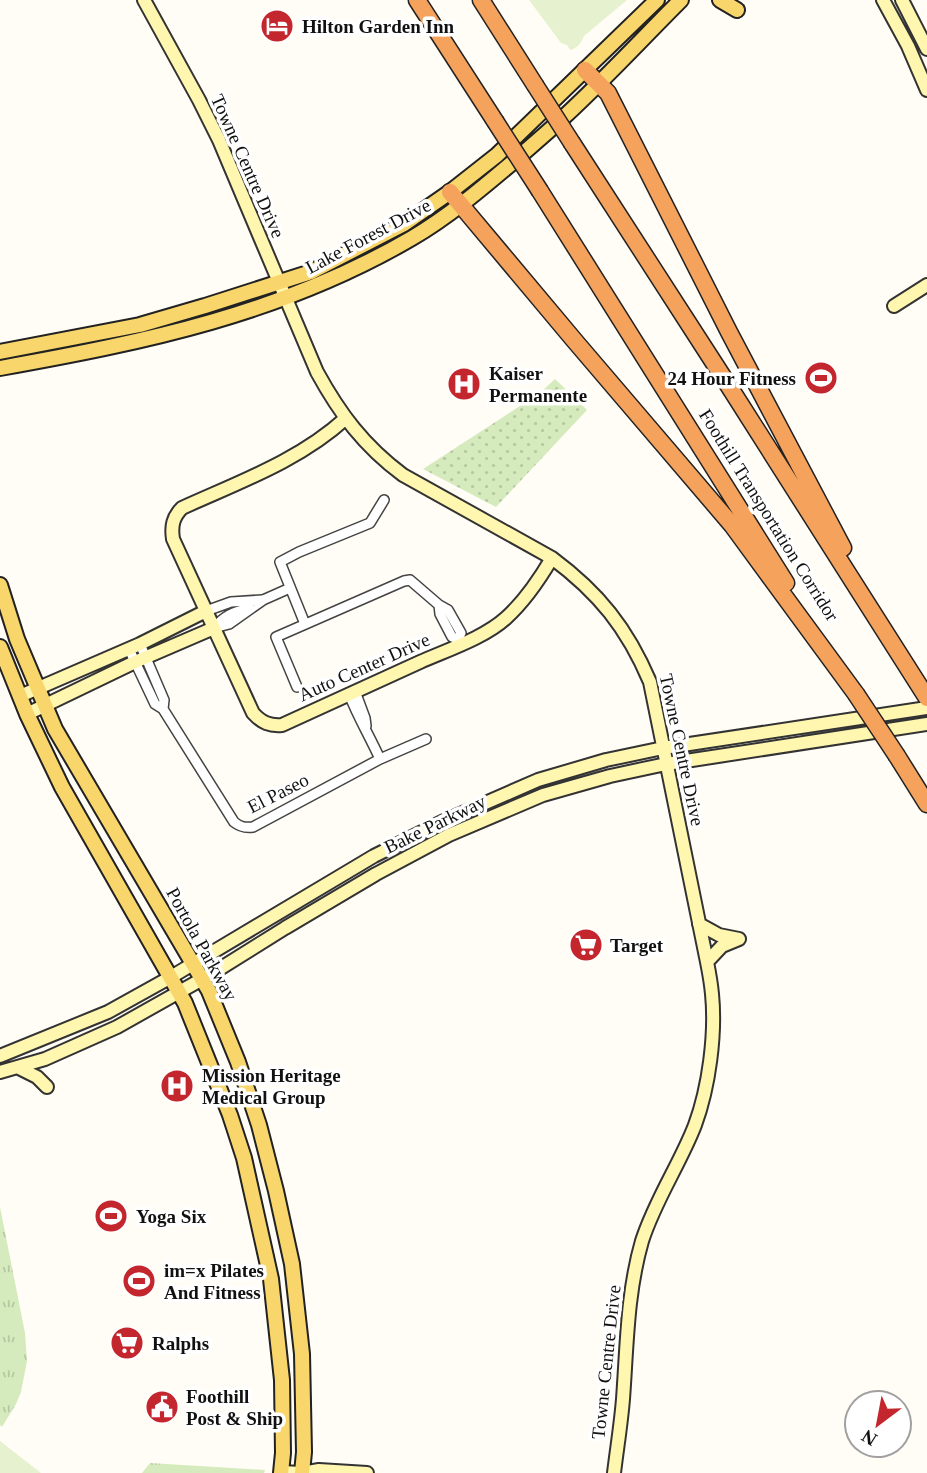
<svg xmlns="http://www.w3.org/2000/svg" width="927" height="1473" font-family="Georgia,serif">
  <style>
    .grass { fill: url(#grass-dots) }
    .park { fill: url(#park-tufts) }
    .pitch { fill: #e6f2cf }
    .lines { fill: none; stroke-linecap: round; stroke-linejoin: round }
    .street-casing { stroke: #444; stroke-width: 12 }
    .secondary-casing { stroke: #333; stroke-width: 16 }
    .primary-casing { stroke: #222; stroke-width: 18 }
    .highway-casing { stroke: #222; stroke-width: 19 }
    .street { stroke: #fff; stroke-width: 9 }
    .secondary { stroke: #fff6b0; stroke-width: 12 }
    .primary { stroke: #f9d66b; stroke-width: 14 }
    .highway { stroke: #f5a25d; stroke-width: 16 }
    .highway-bridge-casing { stroke: #222; stroke-width: 19; stroke-linecap: butt }
    .highway-bridge { stroke: #f5a25d; stroke-width: 16 }
    .labels { text-anchor: middle; dominant-baseline: central; stroke-width: 7; stroke-linejoin: round; paint-order: stroke }
    .poi-label { font-size: 19px; font-weight: bold; fill: #111; stroke: #fff; text-anchor: start }
    .street-label { font-size: 19px; fill: #111; stroke: #fff }
  </style>
  <defs>
    <pattern id="grass-dots" width="8" height="8" patternUnits="userSpaceOnUse" patternTransform="scale(1.75)"><rect width="8" height="8" fill="#d5ebbd"/><path d="M2 2h.1M6 6h.1" fill="none" stroke="#b6c8a1" stroke-width="1.8" stroke-linecap="round"/></pattern>
    <pattern id="park-tufts" width="24" height="20" patternUnits="userSpaceOnUse" patternTransform="scale(1.75)"><rect width="24" height="20" fill="#d5ebbd"/><path d="M3 7l-1-3M5 7V3M7 7l1-3M15 17l-1-3M17 17v-4M19 17l1-3" fill="none" stroke="#b6c8a1"/></pattern>
  </defs>
  <rect width="100%" height="100%" fill="#fffdf5"/>
  <!-- grass -->
  <path class="grass" d="M 555,379 L 587,410 L 496,507 L 423,469 L 540,393 Z"/>
  <!-- park -->
  <path class="park" d="M 0,1207 L 25,1333 L 27,1361 L 21,1392 L 16,1404 L 2,1427 L 0,1425 Z
    M 150,1463 L 265,1470 L 264,1473 L 142,1473 Z"/>
  <!-- pitch -->
  <path class="pitch" d="M 529,0 L 627,0 L 584,36 C 582,42 577,49 570,50 L 567,45 L 561,43 Z
    M 0,1441 L 41,1473 L 0,1473 Z"/>
  <g class="lines">
    <defs>
      <path id="street" d="M 439,605 L 440,614 L 452,637 L 458,639 L 461,644
        M 206,611 L 231,602 L 262,600
        M 305,624 L 280,562 L 299,552 L 370,523 L 384,500
        M 215,627 C 224,616 234,611 248,609
        M 214,628 L 229,624 L 263,600 L 290,588
        M 140,644 L 164,700 L 163,709
        M 129,649 L 155,704 L 163,709 L 234,822 C 240,827 245,828 253,827 L 380,759 L 426,739
        M 297,687 L 276,637 L 404,581 L 410,580 L 439,605 L 448,610 L 461,633 L 458,639
        M 355,691 L 365,718 L 366,726
        M 349,694 C 358,717 370,737 380,759"/>
      <path id="secondary" d="M 144,0 L 199,100 L 219,140 L 317,372 C 340,414 364,446 403,475 L 552,558 C 599,593 627,628 650,682 L 707,962 C 709,972 711,983 712,994 C 716,1034 709,1087 695,1125 C 680,1164 655,1200 642,1241 C 627,1293 627,1345 623,1399 C 621,1424 617,1448 614,1473
        M 883,0 L 908,46 L 927,90
        M 902,0 L 927,49
        M 894,306 L 927,285
        M 346,418 C 299,461 239,482 182,508 C 173,517 171,526 173,539 L 253,713 C 262,723 270,726 282,725 C 328,704 374,683 420,662 C 447,650 484,638 506,618 C 525,601 539,580 552,558
        M 20,696 L 140,644 L 206,611
        M 27,714 L 135,662 L 214,628
        M 699,924 L 719,935 L 739,939
        M 707,962 L 722,946 L 739,939
        M 0,1056 L 108,1012 L 171,977 L 374,856 L 444,821 L 538,780 L 606,760 L 663,748 L 927,708
        M 17,1067 L 37,1077 L 47,1087
        M 0,1072 L 45,1059 L 117,1027 L 213,973 L 285,928 L 376,874 L 449,835 L 543,795 L 610,776 L 666,764 L 927,724
        M 281,1472 L 302,1473 L 319,1470 L 367,1473"/>
      <path id="primary" d="M 720,0 L 737,10
        M 0,352 L 140,325 L 205,306 L 311,272 L 404,224 L 450,192 L 497,155 L 657,0
        M 0,368 C 145,342 282,314 412,238 C 448,217 481,189 513,162 C 530,147 548,132 565,116 C 605,79 642,39 681,0
        M 0,585 L 17,639 L 55,729 L 209,991 L 238,1062 L 259,1125 L 276,1191 L 292,1264 L 302,1354 L 304,1452 L 302,1473
        M 0,647 L 27,714 L 62,787 L 185,1003 L 230,1115 L 244,1158 L 271,1279 L 282,1380 L 283,1453 L 281,1473"/>
      <path id="highway" d="M 417,0 L 495,121
        M 481,0 L 535,85
        M 585,70 L 608,93 L 729,332 L 843,548
        M 572,143 L 725,380 L 927,698
        M 540,191 L 786,583
        M 450,192 L 574,340 L 732,525 L 856,694
        M 897,756 L 927,804"/>
    </defs>
    <!-- street casing -->
    <use href="#street" class="street-casing"/>
    <!-- secondary casing -->
    <use href="#secondary" class="secondary-casing"/>
    <!-- primary casing -->
    <use href="#primary" class="primary-casing"/>
    <!-- highway casing -->
    <use href="#highway" class="highway-casing"/>
    <!-- street -->
    <use href="#street" class="street"/>
    <!-- secondary -->
    <use href="#secondary" class="secondary"/>
    <!-- primary -->
    <use href="#primary" class="primary"/>
    <!-- highway -->
    <use href="#highway" class="highway"/>
    <defs>
      <path id="highway-bridge" d="M 535,85 L 572,143
        M 495,121 L 540,191
        M 856,694 L 897,756"/>
    </defs>
    <!-- highway-bridge casing -->
    <use href="#highway-bridge" class="highway-bridge-casing"/>
    <!-- highway-bridge -->
    <use href="#highway-bridge" class="highway-bridge"/>
  </g>
  <!-- icons -->
  <defs>
    <symbol id="hotel-disc" viewBox="-11 -11 22 22"><circle r="9.5" fill="#c4262e" stroke="#fff"/><path d="M-6-4.5h1.5V1H6V5H4.5V3h-9V5H-6ZM-4 0a1.8 1.8 0 1 1 3.6 0ZM.5 0V-2.5h3Q6-2.5 6 0Z" fill="#fff"/></symbol>
    <symbol id="stadium-disc" viewBox="-11 -11 22 22"><circle r="9.5" fill="#c4262e" stroke="#fff"/><path d="M0-5a6.5 5 0 1 0 0 10a6.5 5 0 1 0 0-10ZM-3.5-1.8h7v3.6h-7Z" fill="#fff"/></symbol>
    <symbol id="hospital-disc" viewBox="-11 -11 22 22"><circle r="9.5" fill="#c4262e" stroke="#fff"/><path d="M-5-5h3v3.5h4V-5h3V5h-3V1.5h-4V5h-3Z" fill="#fff"/></symbol>
    <symbol id="supermarket-disc" viewBox="-11 -11 22 22"><circle r="9.5" fill="#c4262e" stroke="#fff"/><path d="M-6-5.5h2.5l.6 2H6L4.5 2H-2.5L-4.4-4H-6ZM-1.5 3.2a1.3 1.3 0 1 0 .1 0ZM3 3.2a1.3 1.3 0 1 0 .1 0Z" fill="#fff"/></symbol>
    <symbol id="civic-disc" viewBox="-11 -11 22 22"><circle r="9.5" fill="#c4262e" stroke="#fff"/><path d="M-.6-6.5H3V-4.5H.6V-3L4-1V1h2V6H-6V1h2V-1L-.6-3ZM-1.2 2.5V6h2.4V2.5Z" fill="#fff"/></symbol>
  </defs>
  <g fill-rule="evenodd">
    <use href="#hotel-disc" x="258" y="7" width="38" height="38"/>
    <use href="#stadium-disc" x="802" y="359" width="38" height="38"/>
    <use href="#hospital-disc" x="445" y="365" width="38" height="38"/>
    <use href="#supermarket-disc" x="567" y="926" width="38" height="38"/>
    <use href="#hospital-disc" x="158" y="1067" width="38" height="38"/>
    <use href="#stadium-disc" x="92" y="1197" width="38" height="38"/>
    <use href="#stadium-disc" x="120" y="1262" width="38" height="38"/>
    <use href="#supermarket-disc" x="108" y="1324" width="38" height="38"/>
    <use href="#civic-disc" x="143" y="1388" width="38" height="38"/>
  </g>
  <g class="labels">
    <!-- poi labels -->
    <g class="poi-label">
      <text x="302" y="26">Hilton Garden Inn</text>
      <text x="489" y="373">Kaiser<tspan x="489" dy="22">Permanente</tspan></text>
      <text x="796" y="378" text-anchor="end">24 Hour Fitness</text>
      <text x="610" y="945">Target</text>
      <text x="202" y="1075">Mission Heritage<tspan x="202" dy="22">Medical Group</tspan></text>
      <text x="136" y="1216">Yoga Six</text>
      <text x="164" y="1270">im=x Pilates<tspan x="164" dy="22">And Fitness</tspan></text>
      <text x="152" y="1343">Ralphs</text>
      <text x="186" y="1396">Foothill<tspan x="186" dy="22">Post &amp; Ship</tspan></text>
    </g>
    <!-- street labels -->
    <g class="street-label">
      <text transform="translate(248 166) rotate(66)">Towne Centre Drive</text>
      <text transform="translate(368 236) rotate(-28)">Lake Forest Drive</text>
      <text transform="translate(769 515) rotate(58)">Foothill Transportation Corridor</text>
      <text transform="translate(364 667) rotate(-24)">Auto Center Drive</text>
      <text transform="translate(682 750) rotate(78)">Towne Centre Drive</text>
      <text transform="translate(278 793) rotate(-27)">El Paseo</text>
      <text transform="translate(435 824) rotate(-26)">Bake Parkway</text>
      <text transform="translate(202 944) rotate(61)">Portola Parkway</text>
      <text transform="translate(606 1362) rotate(-84)">Towne Centre Drive</text>
    </g>
  </g>
  <!-- north arrow -->
  <g transform="translate(878 1424) rotate(212)"><circle r="33" fill="#ffffff" stroke="#a0a0a0" stroke-width="2"/>
  <path d="M0-5L12 26L0 18L-12 26Z" fill="#c4262e"/>
  <text y="-10" font-size="19" font-weight="bold" text-anchor="middle" fill="#111111">N</text>
  </g>
</svg>
